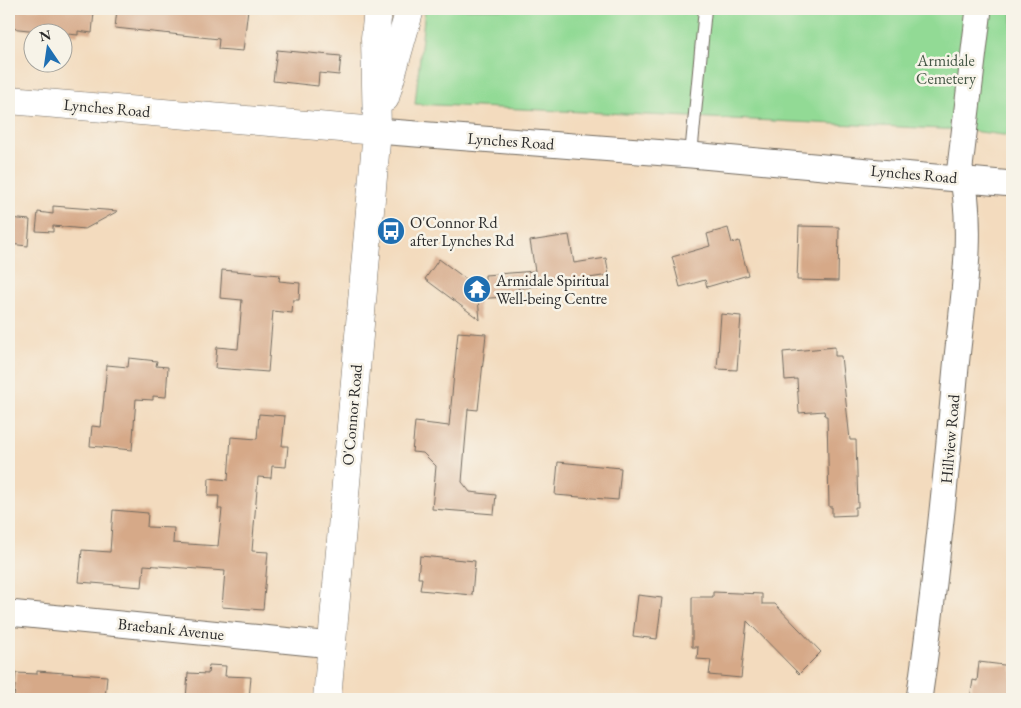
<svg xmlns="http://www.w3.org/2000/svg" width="1021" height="708" font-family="'EB Garamond',serif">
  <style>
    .green { fill: #92da95; stroke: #5e8260 }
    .building { fill: #d6a988 }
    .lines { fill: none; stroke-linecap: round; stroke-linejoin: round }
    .service-casing { stroke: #71695e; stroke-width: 14 }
    .minor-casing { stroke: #71695e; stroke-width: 27 }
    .tertiary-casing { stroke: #71695e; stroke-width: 29 }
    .service { stroke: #fff; stroke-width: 12 }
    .minor { stroke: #fff; stroke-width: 25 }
    .tertiary { stroke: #fff; stroke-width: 28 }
    .labels { text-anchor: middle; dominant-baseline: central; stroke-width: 5; stroke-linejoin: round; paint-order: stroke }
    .park-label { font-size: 16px; fill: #455746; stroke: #f7f3e8 }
    .street-label { font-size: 16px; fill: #2b2b2b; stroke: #f7f3e8 }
    .poi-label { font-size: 16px; fill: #2b2b2b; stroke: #f7f3e8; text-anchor: start }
  </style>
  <rect width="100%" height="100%" fill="#f7f3e8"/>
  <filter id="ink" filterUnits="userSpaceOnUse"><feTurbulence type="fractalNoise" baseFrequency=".02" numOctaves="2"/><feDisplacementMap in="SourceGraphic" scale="10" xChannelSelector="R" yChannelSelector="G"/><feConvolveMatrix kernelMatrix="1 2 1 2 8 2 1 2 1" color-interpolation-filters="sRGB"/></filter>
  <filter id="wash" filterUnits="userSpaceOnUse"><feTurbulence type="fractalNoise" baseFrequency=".0096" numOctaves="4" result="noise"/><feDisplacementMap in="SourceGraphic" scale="20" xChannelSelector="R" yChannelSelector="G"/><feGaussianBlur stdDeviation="1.12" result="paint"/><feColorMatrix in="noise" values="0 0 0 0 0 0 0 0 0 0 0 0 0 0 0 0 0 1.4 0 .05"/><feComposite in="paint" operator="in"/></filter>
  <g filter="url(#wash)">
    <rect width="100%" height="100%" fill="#f3dbbe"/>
    <!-- green -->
    <path class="green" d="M 425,9 L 1012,9 L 1012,136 L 963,130 L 415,104 Z"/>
    <g id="blocks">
      <!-- building -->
      <path class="building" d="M 9,9 L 80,9 L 80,11 L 94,12 L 92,33 L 78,31 L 78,35 L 9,28 Z
        M 117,9 L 248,9 L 243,51 L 218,49 L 219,39 L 115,28 Z
        M 277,50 L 341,56 L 339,75 L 319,73 L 318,86 L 273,81 Z
        M 53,206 L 118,211 L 85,229 L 53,226 L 53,232 L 36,231 L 38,212 L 53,214 Z
        M 9,218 L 30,220 L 28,246 L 9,244 Z
        M 799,226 L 839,227 L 838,281 L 797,280 Z
        M 728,228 L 732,243 L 739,241 L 748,275 L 707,287 L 705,280 L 680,287 L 672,257 L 710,246 L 707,234 Z
        M 569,235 L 574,263 L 606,258 L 609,275 L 516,289 L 516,296 L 478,299 L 480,320 L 425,279 L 439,259 L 485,293 L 485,275 L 535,271 L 530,241 Z
        M 222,270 L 280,275 L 279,281 L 300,283 L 299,300 L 293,300 L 292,313 L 273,311 L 268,372 L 215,368 L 217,347 L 238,349 L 242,300 L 220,298 Z
        M 721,314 L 741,316 L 737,370 L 717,369 Z
        M 458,332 L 486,334 L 478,410 L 468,409 L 462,482 L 470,492 L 496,495 L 494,514 L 432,509 L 436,466 L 423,453 L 412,452 L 415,422 L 449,426 Z
        M 835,347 L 835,356 L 841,356 L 850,440 L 856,440 L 858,507 L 855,507 L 855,515 L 832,516 L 832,507 L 829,507 L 827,416 L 825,416 L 824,411 L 799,413 L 797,379 L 785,380 L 783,352 Z
        M 129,358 L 157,361 L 156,366 L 168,367 L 166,397 L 153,396 L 153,400 L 136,399 L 132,450 L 90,446 L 92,426 L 101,427 L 107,365 L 128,367 Z
        M 259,414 L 285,416 L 282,446 L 288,446 L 286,467 L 272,466 L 271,478 L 258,477 L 252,551 L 268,552 L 263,610 L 222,607 L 225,571 L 144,565 L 142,587 L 79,582 L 82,550 L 110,552 L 113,510 L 148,513 L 147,527 L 174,528 L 173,543 L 218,546 L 222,509 L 218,509 L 219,496 L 208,496 L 209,478 L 228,480 L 231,437 L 257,439 Z
        M 558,462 L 621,468 L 618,500 L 555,495 Z
        M 420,556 L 475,561 L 472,595 L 420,590 L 422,578 L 418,578 Z
        M 713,592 L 762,594 L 762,604 L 775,604 L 821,652 L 799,674 L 747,621 L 741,678 L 709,675 L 711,660 L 697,659 L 698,647 L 692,647 L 692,597 L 713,597 Z
        M 638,595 L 662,598 L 657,639 L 633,636 Z
        M 979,662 L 1012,666 L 1012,699 L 970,699 L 973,680 L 977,681 Z
        M 209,665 L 226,666 L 225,676 L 251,677 L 249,699 L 186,699 L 188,673 L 208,674 Z
        M 37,671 L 107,676 L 105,699 L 14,699 L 16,673 L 37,674 Z"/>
    </g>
  </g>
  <g filter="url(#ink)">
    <use href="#blocks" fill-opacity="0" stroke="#71695e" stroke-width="1"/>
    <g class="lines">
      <defs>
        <path id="service" d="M 691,155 L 705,9"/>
        <path id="minor" d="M 377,131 L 691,155 L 1012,184
          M 9,613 L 332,645
          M 919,699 C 935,589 946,478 956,367 C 962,306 976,226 960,167 L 979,9"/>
        <path id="tertiary" d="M 385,98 L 410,9
          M 9,100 L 377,131
          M 327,699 L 377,131 L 375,38 L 378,9"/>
      </defs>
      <!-- service casing -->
      <use href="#service" class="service-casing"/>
      <!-- minor casing -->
      <use href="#minor" class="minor-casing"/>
      <!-- tertiary casing -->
      <use href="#tertiary" class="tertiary-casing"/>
      <!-- service -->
      <use href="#service" class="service"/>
      <!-- minor -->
      <use href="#minor" class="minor"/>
      <!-- tertiary -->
      <use href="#tertiary" class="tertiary"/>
    </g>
  </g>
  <!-- icons -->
  <defs>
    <symbol id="bus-disc" viewBox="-11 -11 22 22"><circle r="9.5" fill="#1f6fb2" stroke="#f7f3e8"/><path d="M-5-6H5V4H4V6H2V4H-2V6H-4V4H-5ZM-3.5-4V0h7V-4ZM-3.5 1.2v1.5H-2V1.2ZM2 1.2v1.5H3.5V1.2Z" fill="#fff"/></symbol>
    <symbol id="temple-disc" viewBox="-11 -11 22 22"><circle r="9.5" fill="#1f6fb2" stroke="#f7f3e8"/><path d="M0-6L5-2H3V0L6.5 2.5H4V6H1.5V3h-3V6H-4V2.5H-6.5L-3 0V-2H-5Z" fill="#fff"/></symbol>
  </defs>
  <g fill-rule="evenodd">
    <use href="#bus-disc" x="375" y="215" width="32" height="32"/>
    <use href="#temple-disc" x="461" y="273" width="32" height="32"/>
  </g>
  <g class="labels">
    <!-- park labels -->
    <g class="park-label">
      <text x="946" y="60">Armidale<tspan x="946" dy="18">Cemetery</tspan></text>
    </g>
    <!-- street labels -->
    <g class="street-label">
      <text transform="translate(107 108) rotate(5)">Lynches Road</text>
      <text transform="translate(511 141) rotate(4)">Lynches Road</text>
      <text transform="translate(914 174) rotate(5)">Lynches Road</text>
      <text transform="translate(352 415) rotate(-85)">O'Connor Road</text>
      <text transform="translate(950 439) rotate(-85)">Hillview Road</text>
      <text transform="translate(171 629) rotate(6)">Braebank Avenue</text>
    </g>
    <!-- poi labels -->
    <g class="poi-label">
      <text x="410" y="222">O'Connor Rd<tspan x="410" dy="18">after Lynches Rd</tspan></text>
      <text x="496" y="280">Armidale Spiritual<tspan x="496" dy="18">Well-being Centre</tspan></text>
    </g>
  </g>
  <!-- margin -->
  <rect width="1021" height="708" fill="none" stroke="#f7f3e8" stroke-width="30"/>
  <!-- north arrow -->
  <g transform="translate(48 48) rotate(347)"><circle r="24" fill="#f7f3e8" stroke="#a5a39c"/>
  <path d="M0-4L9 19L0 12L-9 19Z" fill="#1f6fb2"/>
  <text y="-8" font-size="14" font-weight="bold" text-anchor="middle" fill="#2b2b2b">N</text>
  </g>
</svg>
